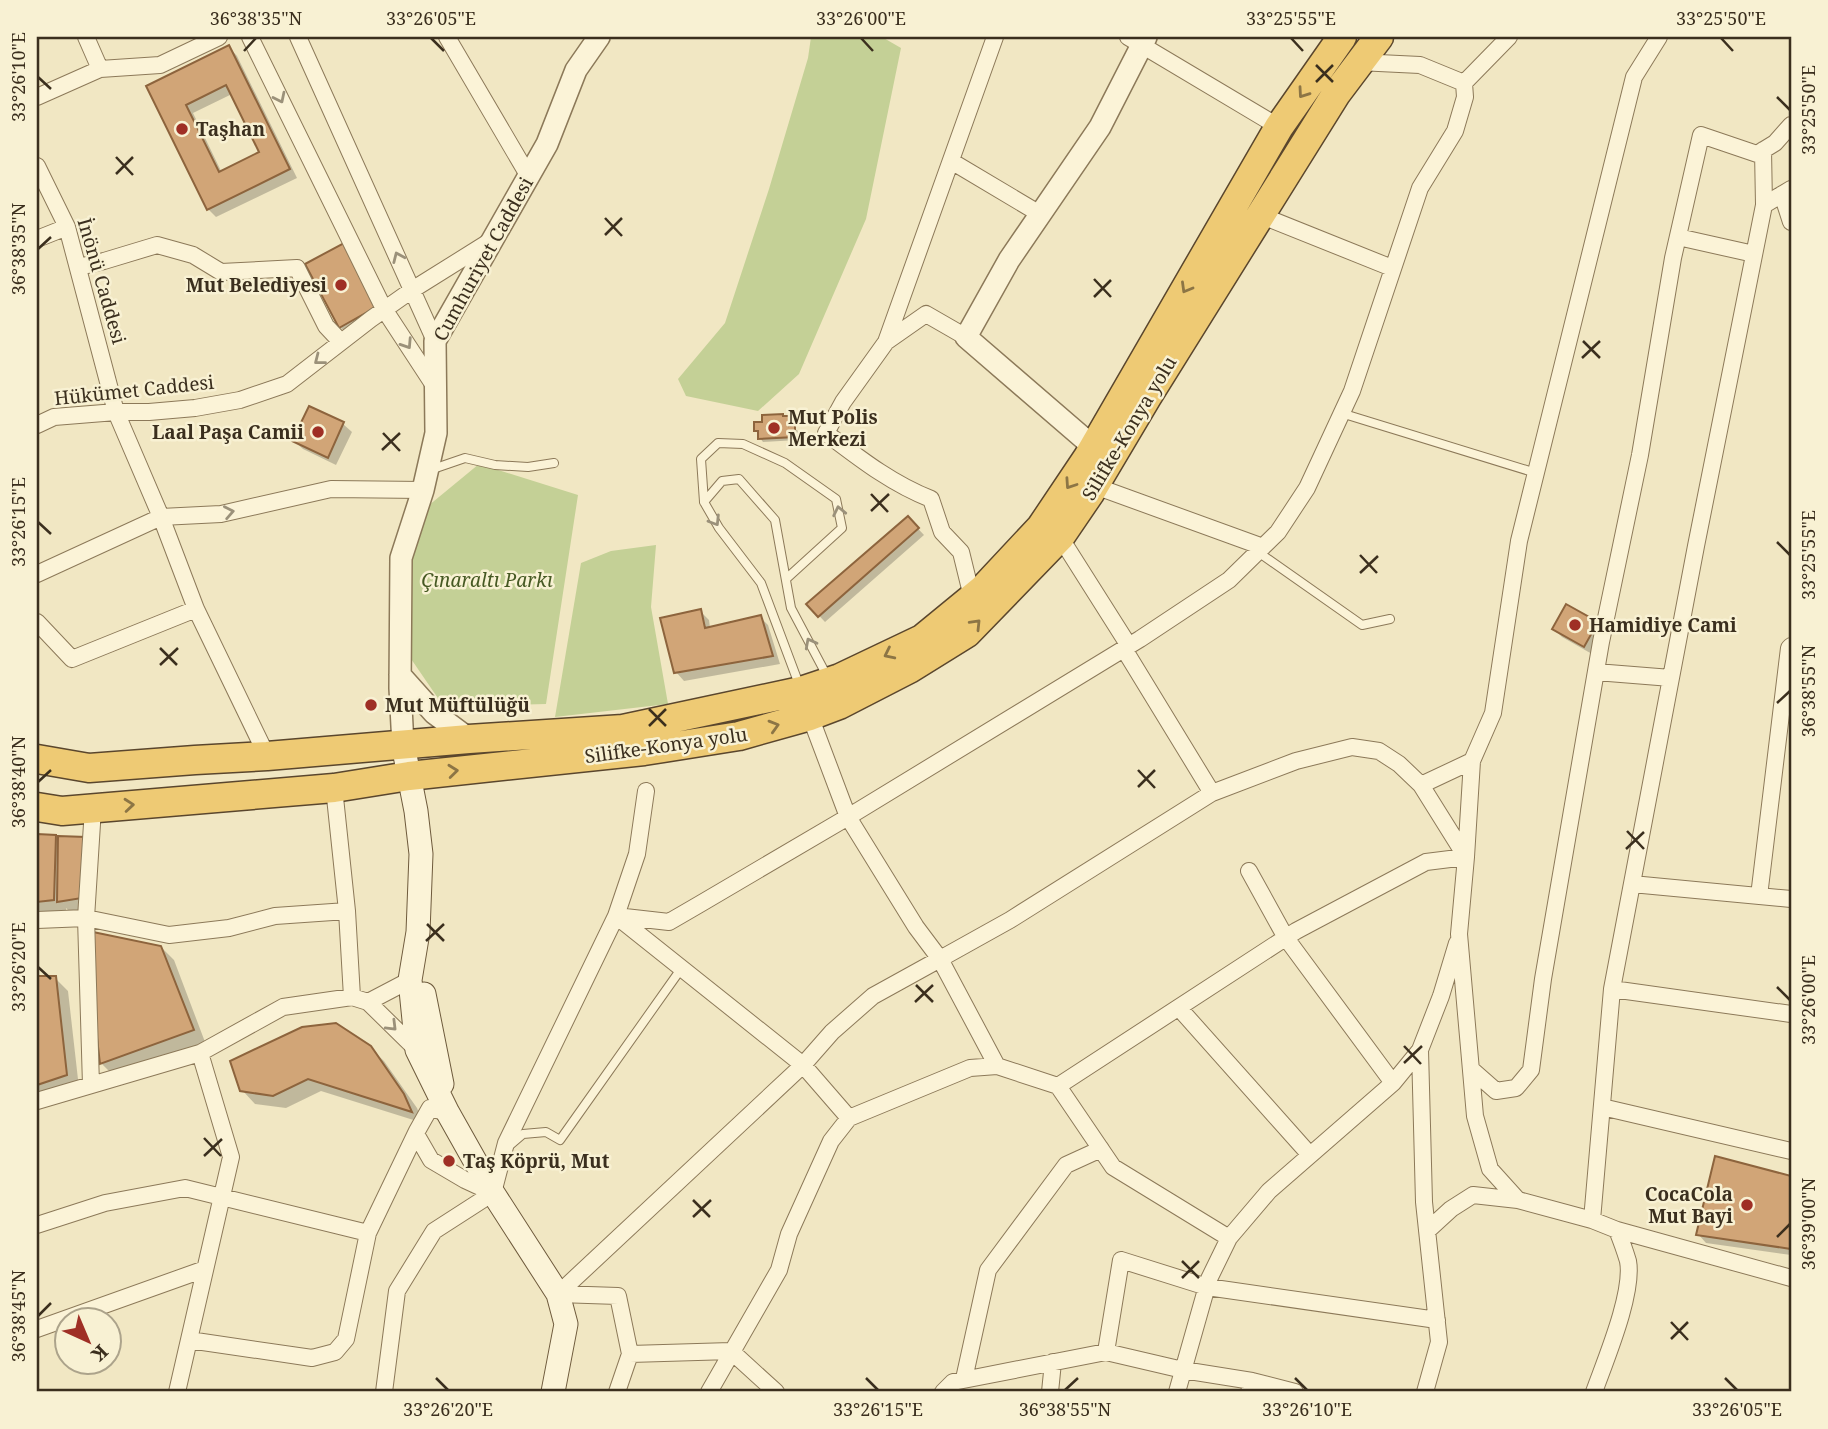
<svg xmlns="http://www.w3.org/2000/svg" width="1828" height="1429" font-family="'Noto Serif',serif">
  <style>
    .green { fill: #c4d096 }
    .shadow { fill: #0003; fill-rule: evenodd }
    .building { fill: #d1a577; stroke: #8d643d; stroke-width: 2; fill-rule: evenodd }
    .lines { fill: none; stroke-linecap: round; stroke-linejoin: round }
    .service-casing { stroke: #8c7959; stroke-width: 10 }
    .minor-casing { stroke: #8c7959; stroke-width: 18 }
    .tertiary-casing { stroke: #8c7959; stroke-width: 24 }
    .secondary-casing { stroke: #6e5a3c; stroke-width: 25 }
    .trunk-casing { stroke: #5a462d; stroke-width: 31 }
    .service { stroke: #fbf3d7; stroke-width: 8 }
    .minor { stroke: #fbf3d7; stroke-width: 16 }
    .tertiary { stroke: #fbf3d7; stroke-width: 21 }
    .secondary { stroke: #fbf3d7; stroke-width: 23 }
    .trunk { stroke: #eeca74; stroke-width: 28 }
    .oneway { stroke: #8c7545 }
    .oneway2 { stroke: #9b917a }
    .ticks { fill: none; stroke: #3b2f1e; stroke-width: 2.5 }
    .poi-dot { fill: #9f2f25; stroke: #f8f1d3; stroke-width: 2.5 }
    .labels { text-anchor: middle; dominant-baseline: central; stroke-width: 5; stroke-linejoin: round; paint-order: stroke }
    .poi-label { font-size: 19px; font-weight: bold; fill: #3b2f1e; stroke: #f8f1d3; text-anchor: start }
    .street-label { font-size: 19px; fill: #3b2f1e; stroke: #f8f1d3 }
    .park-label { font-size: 19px; font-style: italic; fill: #465923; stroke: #f8f1d3 }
    .neatline { fill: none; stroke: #3b2f1e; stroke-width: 2.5 }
    .ticks-label { font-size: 18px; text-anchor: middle; fill: #3b2f1e }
  </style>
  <rect width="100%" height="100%" fill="#f1e7c3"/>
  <!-- green -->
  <path class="green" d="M 811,37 L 882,37 L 901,48 L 866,219 L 799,374 L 758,411 L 686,396 L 678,379 L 725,323 L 769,189 L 808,58 Z
    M 479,464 L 578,495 L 546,704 L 444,707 L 407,653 L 410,562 L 428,506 Z
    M 656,545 L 651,607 L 668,704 L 555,717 L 581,563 L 611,551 Z"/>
  <!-- shadow -->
  <path class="shadow" d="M 229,47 L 237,56 L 297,178 L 216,217 L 208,209 L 149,87 ZM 232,94 L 261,153 L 222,173 L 193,113 Z
    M 307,265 L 385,315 L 348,335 L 340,327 Z
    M 310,408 L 343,424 L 352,432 L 336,465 L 303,449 L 294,441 Z
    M 788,418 L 792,422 L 792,427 L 798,431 L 798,440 L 763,442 L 760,438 L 760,434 L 756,430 Z
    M 908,518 L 924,535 L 825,622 L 809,605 Z
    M 700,611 L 709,620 L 710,628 L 760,617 L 768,625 L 780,664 L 684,681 L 676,672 Z
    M 1597,623 L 1605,632 L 1592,654 L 1562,637 L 1554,629 Z
    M 37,835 L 55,836 L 59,841 L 86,839 L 98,852 L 94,911 L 71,913 L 66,908 L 66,913 L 37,915 Z
    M 161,947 L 174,960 L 205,1042 L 114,1076 L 102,1064 L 94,994 Z
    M 37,978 L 55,978 L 68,991 L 79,1088 L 37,1095 Z
    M 370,1048 L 384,1061 L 417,1108 L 423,1123 L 321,1091 L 286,1108 L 255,1104 L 242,1090 Z
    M 1716,1158 L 1791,1178 L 1791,1255 L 1706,1243 L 1698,1234 Z"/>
  <!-- building -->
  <path class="building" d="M 229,45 L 290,169 L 207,210 L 146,86 ZM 226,85 L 259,152 L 219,172 L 186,105 Z
    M 344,243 L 378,306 L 339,328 L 305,264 Z
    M 309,406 L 344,422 L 328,458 L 292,441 Z
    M 783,414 L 783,416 L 789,416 L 789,426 L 795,425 L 795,437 L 758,439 L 758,431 L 754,431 L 754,422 L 762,422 L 762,415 Z
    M 908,516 L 919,528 L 818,617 L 806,604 Z
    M 1566,604 L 1598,622 L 1584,647 L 1552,629 Z
    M 701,609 L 705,628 L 761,615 L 773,656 L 674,673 L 660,618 Z
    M 37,834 L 56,835 L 54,900 L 37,902 Z
    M 58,836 L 86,837 L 82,898 L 57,902 Z
    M 93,932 L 161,946 L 194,1030 L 100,1064 L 92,994 Z
    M 37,976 L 56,976 L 67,1075 L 37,1085 Z
    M 336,1023 L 371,1046 L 404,1094 L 412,1112 L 308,1079 L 273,1096 L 240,1091 L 230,1061 L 302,1027 Z
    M 1715,1156 L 1791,1176 L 1791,1249 L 1696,1235 Z"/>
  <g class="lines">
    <defs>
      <path id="service" d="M 1341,413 L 1536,473
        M 430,470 L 465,458 L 495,465 L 528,467 L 554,463
        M 704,502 L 701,459 L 718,443 L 743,444 L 785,463 L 836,499 L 842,528 L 786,579
        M 1258,552 L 1362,625 L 1390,619
        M 800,687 L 761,583 L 719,528 L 704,502 L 722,481 L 739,479 L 775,520 L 791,608 L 827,676
        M 509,1146 L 523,1134 L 546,1132 L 560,1140 L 681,969"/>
      <path id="minor" d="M 86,37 L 100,69
        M 250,37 L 384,309 L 435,387
        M 298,37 L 435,341
        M 447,37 L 528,175
        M 1128,37 L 1279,127
        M 1464,83 L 1509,37
        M 37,97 L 100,69 L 160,65 L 219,37
        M 1763,150 L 1764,205
        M 951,161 L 1040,214
        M 37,166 L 67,227 L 116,412 L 161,517 L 196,609 L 267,756
        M 1782,194 L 1791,222
        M 1260,215 L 1392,268
        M 1678,237 L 1754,254
        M 37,239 L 67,227
        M 79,267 L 104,261 L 157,245 L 193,255 L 221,272 L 297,268 L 326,326 L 341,342
        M 966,337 L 926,314 L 886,342 L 843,402 L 826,433 C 859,458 892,484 931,499 L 942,532 L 961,552 L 972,597
        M 886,342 L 995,37
        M 37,425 L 54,417 L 116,412 L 149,412 L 195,408 L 240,400 L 287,384 L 371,319 L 412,290 L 492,240
        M 1095,486 L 1263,547
        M 1060,537 L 1129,646
        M 37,574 L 161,517 L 221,514 L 331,489 L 423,490
        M 37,622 L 72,659 L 196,609
        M 1124,649 L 1212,793
        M 1596,672 L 1671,678
        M 810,716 L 848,817 L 916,927 L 940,959 L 1010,920 L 1212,793 L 1296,761 L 1352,747 L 1379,751 L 1399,764 L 1421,785 L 1466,857 L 1459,934 L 1475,1116 L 1490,1169 L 1518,1200 L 1592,1220 L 1617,1230 L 1791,1278
        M 1421,785 L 1472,761
        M 646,791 L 637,854 L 616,916 L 803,1065 L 849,1118 L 970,1068 L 997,1066 L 1058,1086
        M 1249,871 L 1286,938 L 1393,1083
        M 1632,884 L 1791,899
        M 1759,896 L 1789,648 L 1791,646
        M 347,911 L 352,997
        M 37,920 L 86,918 L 169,935 L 229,928 L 275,916 L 347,911 L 334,788
        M 1612,989 L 1791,1014
        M 368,1002 L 410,980
        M 1179,1008 L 1310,1155
        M 1420,1050 L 1424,1202 L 1439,1342 L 1425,1392
        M 1471,1069 L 1496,1091 L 1516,1088 L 1531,1070 L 1543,979 L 1601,642 L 1640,455 L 1673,258 L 1701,135 L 1757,154 L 1775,143 L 1791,125
        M 91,1085 L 86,918 L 93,808
        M 37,1101 L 200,1053 L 283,1007 L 352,997 L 368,1002 L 417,1050
        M 1602,1107 L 1791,1151
        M 416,1134 L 431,1160 L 465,1180 L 493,1193
        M 1592,1220 L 1612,989 L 1696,546 L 1764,205 L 1791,189
        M 37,1225 L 105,1203 L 185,1188 L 368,1233 L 417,1131 L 430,1108 L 448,1113
        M 1427,1231 L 1451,1209 L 1473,1195 L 1518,1200
        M 1229,1238 L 1113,1167 L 1058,1086 L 1296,931 L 1426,862 L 1466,857 L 1472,761 L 1493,713 L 1519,541 L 1634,77 L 1659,37
        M 558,1294 L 803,1065 L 832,1032 L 873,996 L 940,959 L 997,1066
        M 558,1294 L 618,1296 L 630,1354 L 731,1351 L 776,1392
        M 37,1329 L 205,1269
        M 189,1340 L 312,1358 L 335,1352 L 346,1339 L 368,1233
        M 1106,1352 L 1121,1260 L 1207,1287 L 1437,1320
        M 964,1379 L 988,1270 L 1066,1165 L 1101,1149
        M 177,1392 L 231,1157 L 200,1053
        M 384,1392 L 397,1291 L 434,1231 L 493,1193 L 506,1143 L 616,916 L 669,922 L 700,904 L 848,817 L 1140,639 L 1229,580 L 1278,532 L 1307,488 L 1352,391 L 1420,188 L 1455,131 L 1465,97 L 1464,83 L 1420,65 L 1358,62
        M 617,1392 L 630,1354
        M 709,1392 L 779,1270 L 789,1234 L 831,1141 L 849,1118
        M 943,1392 L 953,1382 L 1106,1352 L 1183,1370 L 1252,1381
        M 1050,1392 L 1053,1362
        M 1177,1392 L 1209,1279 L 1229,1238 L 1269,1191 L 1393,1083 L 1420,1050 L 1441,996 L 1457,943
        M 1249,1392 L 1252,1381 L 1295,1392
        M 1594,1392 C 1605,1361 1634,1293 1628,1261 C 1625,1251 1621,1240 1617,1230"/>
      <path id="tertiary" d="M 1104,456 L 966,337 L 1009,260 L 1100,127 L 1146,37
        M 400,675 L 434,713 L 469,739
        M 403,745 L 400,688 L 401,558 L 423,490 L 436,433 L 435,341 L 547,144 L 576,70 L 599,37"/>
      <path id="secondary" d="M 403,745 L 416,811 L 421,854 L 418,932 L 410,980 L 417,1050 L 448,1113 L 493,1193 L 558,1294 L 566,1324 L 553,1392
        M 424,994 L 442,1084"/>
      <path id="trunk" d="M 37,759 L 89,768 L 195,760 L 267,756 L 469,739 L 623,729 L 801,691 L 840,678 L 922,639 L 983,589 L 1041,527 L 1088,457 L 1279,127 L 1342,37
        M 37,807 L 62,811 L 334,788 L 409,776 L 644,751 L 739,736 L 810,716 L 839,705 L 909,669 L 967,633 L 1060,537 L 1090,493 L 1147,397 L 1336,94 L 1379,37"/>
    </defs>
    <!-- service casing -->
    <use href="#service" class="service-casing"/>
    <!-- minor casing -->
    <use href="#minor" class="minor-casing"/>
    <!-- tertiary casing -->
    <use href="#tertiary" class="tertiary-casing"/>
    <!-- secondary casing -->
    <use href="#secondary" class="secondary-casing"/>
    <!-- trunk casing -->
    <use href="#trunk" class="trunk-casing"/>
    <!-- service -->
    <use href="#service" class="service"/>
    <!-- minor -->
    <use href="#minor" class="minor"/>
    <!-- tertiary -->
    <use href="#tertiary" class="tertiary"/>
    <!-- secondary -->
    <use href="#secondary" class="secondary"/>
    <!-- trunk -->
    <use href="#trunk" class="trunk"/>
  </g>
  <!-- one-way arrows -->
  <defs><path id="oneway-chevron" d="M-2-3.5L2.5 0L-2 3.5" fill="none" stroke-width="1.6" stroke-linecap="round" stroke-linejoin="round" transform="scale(1.75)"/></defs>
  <g class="oneway">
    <use href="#oneway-chevron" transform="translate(1303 93) rotate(125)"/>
    <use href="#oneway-chevron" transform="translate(1186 288) rotate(120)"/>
    <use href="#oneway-chevron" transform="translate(1070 484) rotate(124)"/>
    <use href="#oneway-chevron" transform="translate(976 624) rotate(-46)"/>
    <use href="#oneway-chevron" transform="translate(889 654) rotate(154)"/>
    <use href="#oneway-chevron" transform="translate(774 726) rotate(-16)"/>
    <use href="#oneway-chevron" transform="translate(453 771) rotate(-6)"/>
    <use href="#oneway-chevron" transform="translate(129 805) rotate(-5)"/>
  </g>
  <g class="oneway2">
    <use href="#oneway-chevron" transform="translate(280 98) rotate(64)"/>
    <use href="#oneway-chevron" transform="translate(398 257) rotate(-114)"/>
    <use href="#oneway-chevron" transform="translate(407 344) rotate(57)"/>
    <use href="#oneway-chevron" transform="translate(319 360) rotate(142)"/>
    <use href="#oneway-chevron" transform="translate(839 511) rotate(-102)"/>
    <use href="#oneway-chevron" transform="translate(229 512) rotate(-11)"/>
    <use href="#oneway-chevron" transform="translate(715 521) rotate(58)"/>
    <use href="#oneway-chevron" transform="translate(810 643) rotate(-118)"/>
    <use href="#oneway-chevron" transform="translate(392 1026) rotate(45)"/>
  </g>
  <!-- ticks -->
  <path class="ticks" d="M 431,38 L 444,51M 861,38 L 873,51M 1291,38 L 1303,51M 1721,38 L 1733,51M 244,51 L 256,38M 1316,65 L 1333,82M 38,77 L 51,89M 1316,82 L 1333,65M 1777,97 L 1790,110M 116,157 L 133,175M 116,174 L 133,157M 605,218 L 622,236M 605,235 L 622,218M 38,249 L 51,237M 1094,279 L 1111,297M 1094,297 L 1111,280M 1583,341 L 1600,358M 1582,358 L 1600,341M 383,433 L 400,451M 382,450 L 400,433M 871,494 L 888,512M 871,511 L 889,494M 38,522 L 51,534M 1777,542 L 1790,555M 1360,555 L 1377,573M 1360,573 L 1378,556M 160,648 L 177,665M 160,665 L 178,648M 1777,703 L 1790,691M 649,709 L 666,726M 649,726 L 666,709M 1138,770 L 1155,788M 38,782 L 51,770M 1138,787 L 1155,770M 1627,831 L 1644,849M 1626,849 L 1644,832M 427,924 L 444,941M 426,941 L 444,924M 38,967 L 51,979M 916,985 L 933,1002M 1777,987 L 1790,1000M 915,1002 L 933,985M 1404,1046 L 1421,1064M 1404,1063 L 1422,1046M 204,1138 L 221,1156M 204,1156 L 222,1139M 693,1200 L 710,1217M 693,1217 L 711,1200M 1777,1237 L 1790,1224M 1182,1261 L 1199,1278M 1182,1278 L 1199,1261M 38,1316 L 51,1303M 1671,1322 L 1688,1340M 1671,1339 L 1688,1322M 436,1378 L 448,1390M 866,1378 L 878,1390M 1295,1378 L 1307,1390M 1725,1378 L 1737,1390M 1065,1390 L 1078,1378"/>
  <!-- markers -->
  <g class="poi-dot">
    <circle cx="182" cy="129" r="7"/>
    <circle cx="341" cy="285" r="7"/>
    <circle cx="774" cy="428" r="7"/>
    <circle cx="318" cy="432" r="7"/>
    <circle cx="1575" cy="625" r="7"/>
    <circle cx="371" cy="705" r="7"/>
    <circle cx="449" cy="1161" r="7"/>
    <circle cx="1747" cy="1205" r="7"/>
  </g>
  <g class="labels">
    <!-- poi labels -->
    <g class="poi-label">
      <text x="196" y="129">Taşhan</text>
      <text x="327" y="285" text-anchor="end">Mut Belediyesi</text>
      <text x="788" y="417">Mut Polis<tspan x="788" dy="22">Merkezi</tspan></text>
      <text x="304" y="432" text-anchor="end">Laal Paşa Camii</text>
      <text x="1589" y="625">Hamidiye Cami</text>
      <text x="385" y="705">Mut Müftülüğü</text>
      <text x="463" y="1161">Taş Köprü, Mut</text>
      <text x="1733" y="1194" text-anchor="end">CocaCola<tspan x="1733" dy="22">Mut Bayi</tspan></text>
    </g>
    <!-- street labels -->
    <g class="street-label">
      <text transform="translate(483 259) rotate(-61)">Cumhuriyet Caddesi</text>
      <text transform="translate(102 281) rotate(74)">İnönü Caddesi</text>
      <text transform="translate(134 390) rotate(-6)">Hükümet Caddesi</text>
      <text transform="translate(1129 428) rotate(-59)">Silifke-Konya yolu</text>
      <text transform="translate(666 745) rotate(-8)">Silifke-Konya yolu</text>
    </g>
    <!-- park labels -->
    <g class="park-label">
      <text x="487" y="580">Çınaraltı Parkı</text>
    </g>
  </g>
  <!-- border -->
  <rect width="1828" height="1429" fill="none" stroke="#f8f1d3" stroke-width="77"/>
  <!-- north arrow -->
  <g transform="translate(88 1341) rotate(136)"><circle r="33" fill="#f8f1d3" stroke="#aca38b" stroke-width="2"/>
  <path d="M0-5L12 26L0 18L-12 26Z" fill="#9f2f25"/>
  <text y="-10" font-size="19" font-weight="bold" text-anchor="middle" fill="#3b2f1e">K</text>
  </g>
  <rect x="38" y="38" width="1752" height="1352" class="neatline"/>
  <g class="ticks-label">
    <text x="256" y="25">36°38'35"N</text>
    <text x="431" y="25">33°26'05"E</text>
    <text x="861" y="25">33°26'00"E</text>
    <text x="1291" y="25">33°25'55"E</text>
    <text x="1721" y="25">33°25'50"E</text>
    <text transform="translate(19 77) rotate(-90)" y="6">33°26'10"E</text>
    <text transform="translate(1809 110) rotate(-90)" y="6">33°25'50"E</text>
    <text transform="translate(19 249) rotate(-90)" y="6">36°38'35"N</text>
    <text transform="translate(19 522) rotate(-90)" y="6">33°26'15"E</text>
    <text transform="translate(1809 555) rotate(-90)" y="6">33°25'55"E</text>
    <text transform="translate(1809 691) rotate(-90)" y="6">36°38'55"N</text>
    <text transform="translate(19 782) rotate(-90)" y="6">36°38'40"N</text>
    <text transform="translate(19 967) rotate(-90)" y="6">33°26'20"E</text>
    <text transform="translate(1809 1000) rotate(-90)" y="6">33°26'00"E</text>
    <text transform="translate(1809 1224) rotate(-90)" y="6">36°39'00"N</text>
    <text transform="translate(19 1316) rotate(-90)" y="6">36°38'45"N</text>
    <text x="448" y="1416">33°26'20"E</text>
    <text x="878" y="1416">33°26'15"E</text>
    <text x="1065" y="1416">36°38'55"N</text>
    <text x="1307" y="1416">33°26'10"E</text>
    <text x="1737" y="1416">33°26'05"E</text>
  </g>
</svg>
